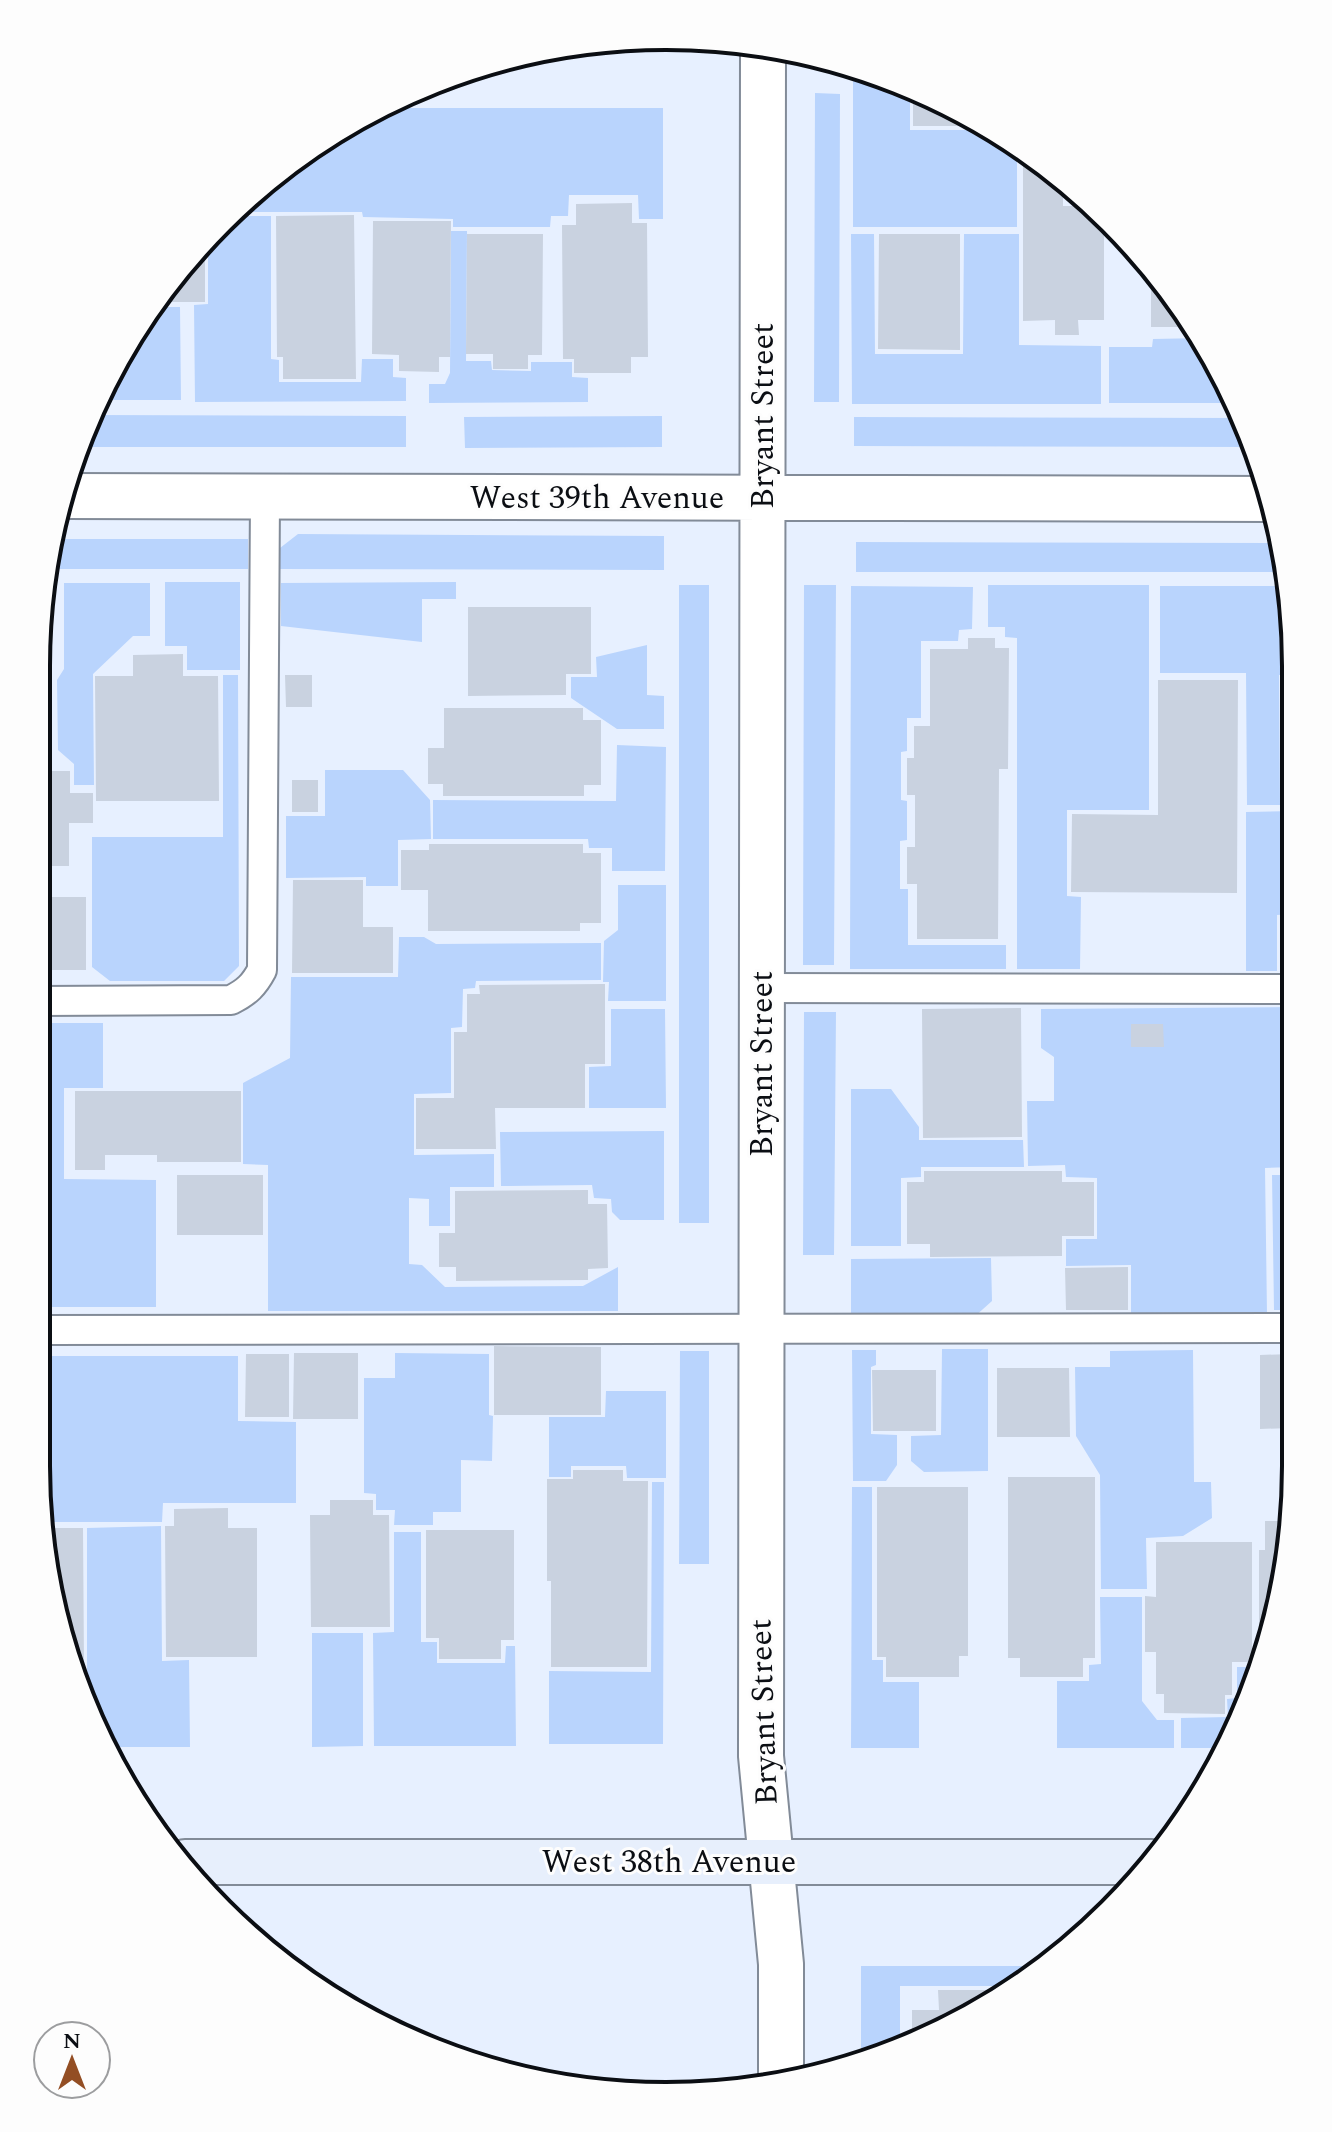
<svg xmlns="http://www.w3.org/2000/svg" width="1332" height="2132" font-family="Spectral,serif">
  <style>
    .green { fill: #b9d4fd }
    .building { fill: #c9d2e0 }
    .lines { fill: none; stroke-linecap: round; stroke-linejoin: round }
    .lane-casing { stroke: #828b98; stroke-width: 32 }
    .street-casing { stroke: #828b98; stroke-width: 48 }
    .secondary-casing { stroke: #828b98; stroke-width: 48 }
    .lane { stroke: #fff; stroke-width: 28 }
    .street { stroke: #fff; stroke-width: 44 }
    .secondary { stroke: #e7effc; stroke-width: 44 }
    .labels { text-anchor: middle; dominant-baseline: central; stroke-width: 6; stroke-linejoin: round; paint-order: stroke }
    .street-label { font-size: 32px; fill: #0b0e13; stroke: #fdfdfd }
    .rim { fill: none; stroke: #0b0e13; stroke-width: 4 }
  </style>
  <rect width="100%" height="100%" fill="#e7f0ff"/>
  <!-- green -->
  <path class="green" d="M 681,38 L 712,38 L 712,46 L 682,46 Z
    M 661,39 L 661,52 L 542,51 L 584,41 Z
    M 853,66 L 910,88 L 910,130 L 992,130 L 997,133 L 997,138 L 1004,138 L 1017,146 L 1017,227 L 853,227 Z
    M 815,93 L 840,94 L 839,402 L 814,402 Z
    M 390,103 L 391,108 L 663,108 L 663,219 L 639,219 L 638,195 L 569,195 L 568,216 L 551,216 L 550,227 L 453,227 L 453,219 L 363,217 L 362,212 L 232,212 C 272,169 337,127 390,103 Z
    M 228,216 L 271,216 L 271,359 L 279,360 L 279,382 L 361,382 L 362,359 L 393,359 L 393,377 L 406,378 L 406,401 L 195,402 L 194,305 L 208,304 L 208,237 Z
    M 451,231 L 467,231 L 466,361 L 491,361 L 492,370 L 531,371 L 531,362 L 572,362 L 572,377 L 588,378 L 588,402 L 429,403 L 429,384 L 445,384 L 450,373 Z
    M 851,234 L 874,234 L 875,354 L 963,354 L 964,234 L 1019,234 L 1019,345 L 1101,346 L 1101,404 L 852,404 Z
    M 154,304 L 154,307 L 180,307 L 181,400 L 98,400 Z
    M 1203,338 L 1212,351 L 1233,403 L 1109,403 L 1109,347 L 1152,347 L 1153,339 Z
    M 90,415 L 406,416 L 406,447 L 90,447 Z
    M 662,416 L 662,447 L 465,448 L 464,417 Z
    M 854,417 L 1239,418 L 1251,447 L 854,446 Z
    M 298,534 L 664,536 L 664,570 L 280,569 L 280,548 Z
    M 53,539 L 248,539 L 248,569 L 45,569 Z
    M 856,542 L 1281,543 L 1286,572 L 856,572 Z
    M 165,582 L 240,582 L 240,670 L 187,670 L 187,646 L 165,646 Z
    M 456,582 L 456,599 L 422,599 L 422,642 L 281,626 L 281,583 Z
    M 64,583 L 150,583 L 150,636 L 133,636 L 93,674 L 94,785 L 74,785 L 74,764 L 58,750 L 57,680 L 64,669 Z
    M 679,585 L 709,585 L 709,1223 L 679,1223 Z
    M 804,585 L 836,585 L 834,965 L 803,965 Z
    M 988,585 L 1149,585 L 1149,810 L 1067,810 L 1067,896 L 1081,897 L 1080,969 L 1017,969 L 1017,638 L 1005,637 L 1005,627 L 988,627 Z
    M 851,586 L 973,587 L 972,629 L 959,630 L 958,641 L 921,641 L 921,718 L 907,718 L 907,751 L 901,752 L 901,800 L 907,801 L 907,840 L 900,841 L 900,889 L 908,889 L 908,945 L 1006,945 L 1006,969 L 850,969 Z
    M 1160,586 L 1288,586 L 1295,624 L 1294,675 L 1279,675 L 1280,805 L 1247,805 L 1246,673 L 1160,673 Z
    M 647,645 L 647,695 L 664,696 L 664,729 L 617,729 L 571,698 L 571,677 L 597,677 L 596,657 Z
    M 223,675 L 238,675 L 239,966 L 224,981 L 110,981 L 92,967 L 92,837 L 223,837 Z
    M 617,745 L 666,747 L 665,871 L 612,871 L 612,848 L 589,848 L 588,839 L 433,839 L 433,800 L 616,801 Z
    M 325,770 L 403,770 L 430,800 L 431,839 L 398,840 L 398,886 L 366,886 L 366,877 L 286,878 L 286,816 L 325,816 Z
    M 1294,811 L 1293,914 L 1277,915 L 1277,971 L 1246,971 L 1246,812 Z
    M 618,885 L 666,885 L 666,1001 L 608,1001 L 609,982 L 603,982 L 604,941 L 618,930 Z
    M 399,937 L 424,937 L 436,944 L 601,943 L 601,980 L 476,981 L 475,988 L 463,989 L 462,1027 L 451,1028 L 451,1093 L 414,1094 L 414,1155 L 494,1154 L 494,1187 L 450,1187 L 450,1226 L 429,1226 L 429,1199 L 409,1198 L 409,1264 L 422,1265 L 445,1287 L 583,1286 L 618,1267 L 618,1311 L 268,1311 L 268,1165 L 243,1164 L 243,1083 L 290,1058 L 291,977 L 398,977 Z
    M 1293,1007 L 1292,1167 L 1265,1168 L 1267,1314 L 1131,1315 L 1131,1265 L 1066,1266 L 1066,1239 L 1097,1239 L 1097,1178 L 1066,1177 L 1065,1165 L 1028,1166 L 1027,1101 L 1054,1101 L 1054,1057 L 1041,1048 L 1041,1009 Z
    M 611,1009 L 665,1009 L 666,1108 L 589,1108 L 589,1067 L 611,1066 Z
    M 804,1012 L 836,1012 L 834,1255 L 803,1255 Z
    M 39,1023 L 103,1023 L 103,1088 L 64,1088 L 64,1179 L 156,1180 L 156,1307 L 37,1307 Z
    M 851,1089 L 891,1089 L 919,1127 L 919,1140 L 1023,1140 L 1024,1167 L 921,1167 L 921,1177 L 901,1178 L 901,1246 L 851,1246 Z
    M 664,1131 L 664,1220 L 620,1220 L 612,1212 L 611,1199 L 594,1198 L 592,1185 L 501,1186 L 500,1132 Z
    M 1272,1175 L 1292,1175 L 1292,1310 L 1274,1310 Z
    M 991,1258 L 992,1301 L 973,1318 L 851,1318 L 851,1259 Z
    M 942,1349 L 988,1349 L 988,1471 L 924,1472 L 911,1461 L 911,1436 L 941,1435 Z
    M 852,1350 L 876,1350 L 876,1365 L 871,1367 L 871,1434 L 897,1435 L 897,1465 L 886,1481 L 853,1481 Z
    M 1193,1350 L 1194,1482 L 1211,1482 L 1212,1518 L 1183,1536 L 1146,1538 L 1147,1589 L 1101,1589 L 1100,1475 L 1076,1436 L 1075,1367 L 1110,1367 L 1110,1351 Z
    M 680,1351 L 709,1351 L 709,1564 L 679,1564 Z
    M 395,1353 L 489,1354 L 489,1415 L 493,1416 L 492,1461 L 461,1460 L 461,1512 L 433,1512 L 433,1525 L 394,1525 L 395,1510 L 376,1510 L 376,1494 L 364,1493 L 364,1378 L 395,1378 Z
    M 37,1356 L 238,1356 L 238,1421 L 296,1422 L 296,1503 L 163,1503 L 162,1522 L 45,1522 L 36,1466 Z
    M 606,1391 L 666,1391 L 666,1478 L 627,1478 L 626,1466 L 571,1466 L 571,1477 L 549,1477 L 549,1417 L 605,1417 Z
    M 652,1482 L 664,1482 L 663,1744 L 549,1744 L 549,1671 L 651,1672 Z
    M 852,1487 L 872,1487 L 872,1660 L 883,1660 L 883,1682 L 919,1682 L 919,1748 L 851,1748 Z
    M 161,1526 L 162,1661 L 189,1660 L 190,1747 L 108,1747 L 71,1672 L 87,1672 L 87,1528 Z
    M 394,1532 L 421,1532 L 421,1642 L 437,1642 L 437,1663 L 505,1663 L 506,1646 L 515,1646 L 516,1746 L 374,1746 L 373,1633 L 394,1632 Z
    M 1100,1597 L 1142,1597 L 1142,1701 L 1157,1720 L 1174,1720 L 1174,1748 L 1057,1748 L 1057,1681 L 1089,1681 L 1089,1665 L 1101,1664 Z
    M 312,1633 L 363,1633 L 363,1746 L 312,1747 Z
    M 1237,1667 L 1254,1667 L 1254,1675 L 1257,1676 L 1248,1707 L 1224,1748 L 1181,1748 L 1181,1718 L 1228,1717 L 1227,1699 L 1237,1698 Z
    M 861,1966 L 1041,1966 L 1020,1986 L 900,1986 L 900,2043 L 861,2060 Z"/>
  <!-- building -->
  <path class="building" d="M 913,89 L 945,101 L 984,126 L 913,126 Z
    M 1023,149 L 1050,166 L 1063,179 L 1063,206 L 1092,206 L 1104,218 L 1104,320 L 1078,320 L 1079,335 L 1055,335 L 1055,320 L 1023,321 Z
    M 632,203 L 632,223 L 647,223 L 648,357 L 631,357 L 631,373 L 574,373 L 574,359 L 563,359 L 562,225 L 576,225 L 576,204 Z
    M 354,215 L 356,379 L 283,379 L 283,357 L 277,357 L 276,216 Z
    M 373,221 L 451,221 L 450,357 L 439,357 L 439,372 L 399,371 L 399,355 L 372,354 Z
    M 467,234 L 543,234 L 542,355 L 528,355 L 528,369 L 493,369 L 493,354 L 466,354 Z
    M 879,234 L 960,234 L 960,350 L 878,349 Z
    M 205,241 L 205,302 L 158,302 L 158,297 L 166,282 Z
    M 1151,266 L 1194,327 L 1151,327 Z
    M 468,607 L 591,607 L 591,674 L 566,674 L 566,695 L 468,696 Z
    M 968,638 L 995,638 L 995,648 L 1009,648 L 1008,769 L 999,769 L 998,939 L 917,939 L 917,884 L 907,884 L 907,847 L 915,847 L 915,795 L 907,795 L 907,758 L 914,758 L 914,726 L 930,726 L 930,649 L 968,649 Z
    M 183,654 L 183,676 L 218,676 L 219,801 L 96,801 L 95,676 L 133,676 L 133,655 Z
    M 285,675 L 312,675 L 312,707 L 286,707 Z
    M 1158,680 L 1238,680 L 1237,893 L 1071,892 L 1072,814 L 1158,815 Z
    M 1285,681 L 1294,681 L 1294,806 L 1287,806 Z
    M 41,691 L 46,691 L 46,771 L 70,771 L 70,793 L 93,793 L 93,823 L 69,823 L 69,866 L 40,866 Z
    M 444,708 L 583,708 L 583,720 L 601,720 L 601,785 L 584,785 L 584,796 L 443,796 L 443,784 L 428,784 L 428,748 L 444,748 Z
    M 292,780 L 318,780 L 318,812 L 292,812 Z
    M 429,844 L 583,844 L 583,853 L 601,853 L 601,923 L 580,923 L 580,931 L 428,931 L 428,890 L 401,890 L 401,850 L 429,850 Z
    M 293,880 L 363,880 L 363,927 L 393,927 L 393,973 L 292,973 Z
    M 40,897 L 86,897 L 86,970 L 40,970 Z
    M 1280,920 L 1293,920 L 1293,965 L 1280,965 Z
    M 605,984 L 605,1064 L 585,1064 L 585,1108 L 495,1108 L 496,1149 L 416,1149 L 416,1098 L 454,1098 L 454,1032 L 467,1032 L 467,994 L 480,994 L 479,985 Z
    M 1021,1008 L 1022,1137 L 923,1138 L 922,1009 Z
    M 1131,1024 L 1163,1024 L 1164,1047 L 1131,1047 Z
    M 75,1091 L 241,1091 L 241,1162 L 157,1162 L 157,1155 L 105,1155 L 105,1170 L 75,1170 Z
    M 924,1171 L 1062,1171 L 1062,1182 L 1094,1182 L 1094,1236 L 1062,1236 L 1062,1256 L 930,1257 L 930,1244 L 907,1244 L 907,1182 L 924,1182 Z
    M 177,1175 L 263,1175 L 263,1235 L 177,1235 Z
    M 588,1190 L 588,1204 L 607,1204 L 608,1268 L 588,1269 L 588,1280 L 456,1281 L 456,1267 L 439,1267 L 439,1233 L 455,1233 L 455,1191 Z
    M 1128,1267 L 1128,1310 L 1066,1310 L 1065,1268 Z
    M 494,1346 L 601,1347 L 601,1415 L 494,1415 Z
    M 294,1353 L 358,1353 L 358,1419 L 293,1419 Z
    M 246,1354 L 289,1354 L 289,1417 L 245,1417 Z
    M 1291,1354 L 1291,1428 L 1260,1429 L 1260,1355 Z
    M 997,1368 L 1069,1368 L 1070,1437 L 997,1437 Z
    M 872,1370 L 936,1370 L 936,1431 L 873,1431 Z
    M 573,1470 L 623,1470 L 623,1481 L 648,1481 L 647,1667 L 551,1667 L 551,1581 L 547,1581 L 547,1479 L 573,1479 Z
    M 1008,1477 L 1095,1477 L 1095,1658 L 1083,1658 L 1083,1677 L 1020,1677 L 1020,1658 L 1008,1658 Z
    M 877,1487 L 968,1487 L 968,1656 L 959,1656 L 959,1677 L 886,1677 L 886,1657 L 877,1657 Z
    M 330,1500 L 373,1500 L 373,1515 L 389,1515 L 390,1627 L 311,1627 L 310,1515 L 330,1515 Z
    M 228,1508 L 228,1528 L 257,1528 L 257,1657 L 166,1657 L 165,1526 L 174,1526 L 174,1509 Z
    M 1265,1521 L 1291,1521 L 1291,1548 L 1259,1667 L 1259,1550 L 1265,1550 Z
    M 46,1528 L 83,1528 L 84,1667 L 69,1667 Z
    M 426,1530 L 514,1530 L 514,1640 L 501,1640 L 501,1659 L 439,1659 L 439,1638 L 426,1638 Z
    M 1156,1542 L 1252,1542 L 1252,1662 L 1232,1662 L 1232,1695 L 1225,1695 L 1225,1714 L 1164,1713 L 1164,1694 L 1156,1694 L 1156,1652 L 1145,1652 L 1145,1596 L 1156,1597 Z
    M 938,1990 L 1016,1990 L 912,2037 L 912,2010 L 939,2010 Z"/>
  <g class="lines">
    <defs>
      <path id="lane" d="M 763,988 L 1293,989
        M 39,1001 L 231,1000 C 247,992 254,985 262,970 L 265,497
        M 37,1330 L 1292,1328"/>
      <path id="street" d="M 763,47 L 761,1756 L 781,1964 L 781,2081
        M 65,496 L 1273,499"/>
      <path id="secondary" d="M 185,1862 L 1152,1862"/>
    </defs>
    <!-- lane casing -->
    <use href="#lane" class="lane-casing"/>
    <!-- street casing -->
    <use href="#street" class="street-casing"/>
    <!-- secondary casing -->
    <use href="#secondary" class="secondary-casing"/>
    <!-- lane -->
    <use href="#lane" class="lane"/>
    <!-- street -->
    <use href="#street" class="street"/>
    <!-- secondary -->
    <use href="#secondary" class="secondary"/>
  </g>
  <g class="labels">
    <!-- street labels -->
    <g class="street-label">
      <text transform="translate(763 416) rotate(-90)">Bryant Street</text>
      <text x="597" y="498">West 39th Avenue</text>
      <text transform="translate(762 1064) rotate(-90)">Bryant Street</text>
      <text transform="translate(764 1712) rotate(-92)">Bryant Street</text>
      <text x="669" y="1862">West 38th Avenue</text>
    </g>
  </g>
  <!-- crop -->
  <path d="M0 0H1332V2132H0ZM666 50H666A616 616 0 0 1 1282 666V1466A616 616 0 0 1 666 2082H666A616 616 0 0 1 50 1466V666A616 616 0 0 1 666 50Z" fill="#fdfdfd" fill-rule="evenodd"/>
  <path class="rim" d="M666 50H666A616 616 0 0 1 1282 666V1466A616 616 0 0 1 666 2082H666A616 616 0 0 1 50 1466V666A616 616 0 0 1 666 50Z"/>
  <!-- north arrow -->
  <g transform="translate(72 2060)"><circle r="38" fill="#fdfdfd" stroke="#9c9d9f" stroke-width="2"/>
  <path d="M0-6L14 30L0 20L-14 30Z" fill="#934e24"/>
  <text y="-12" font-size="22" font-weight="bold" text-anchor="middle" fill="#0b0e13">N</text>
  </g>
</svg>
